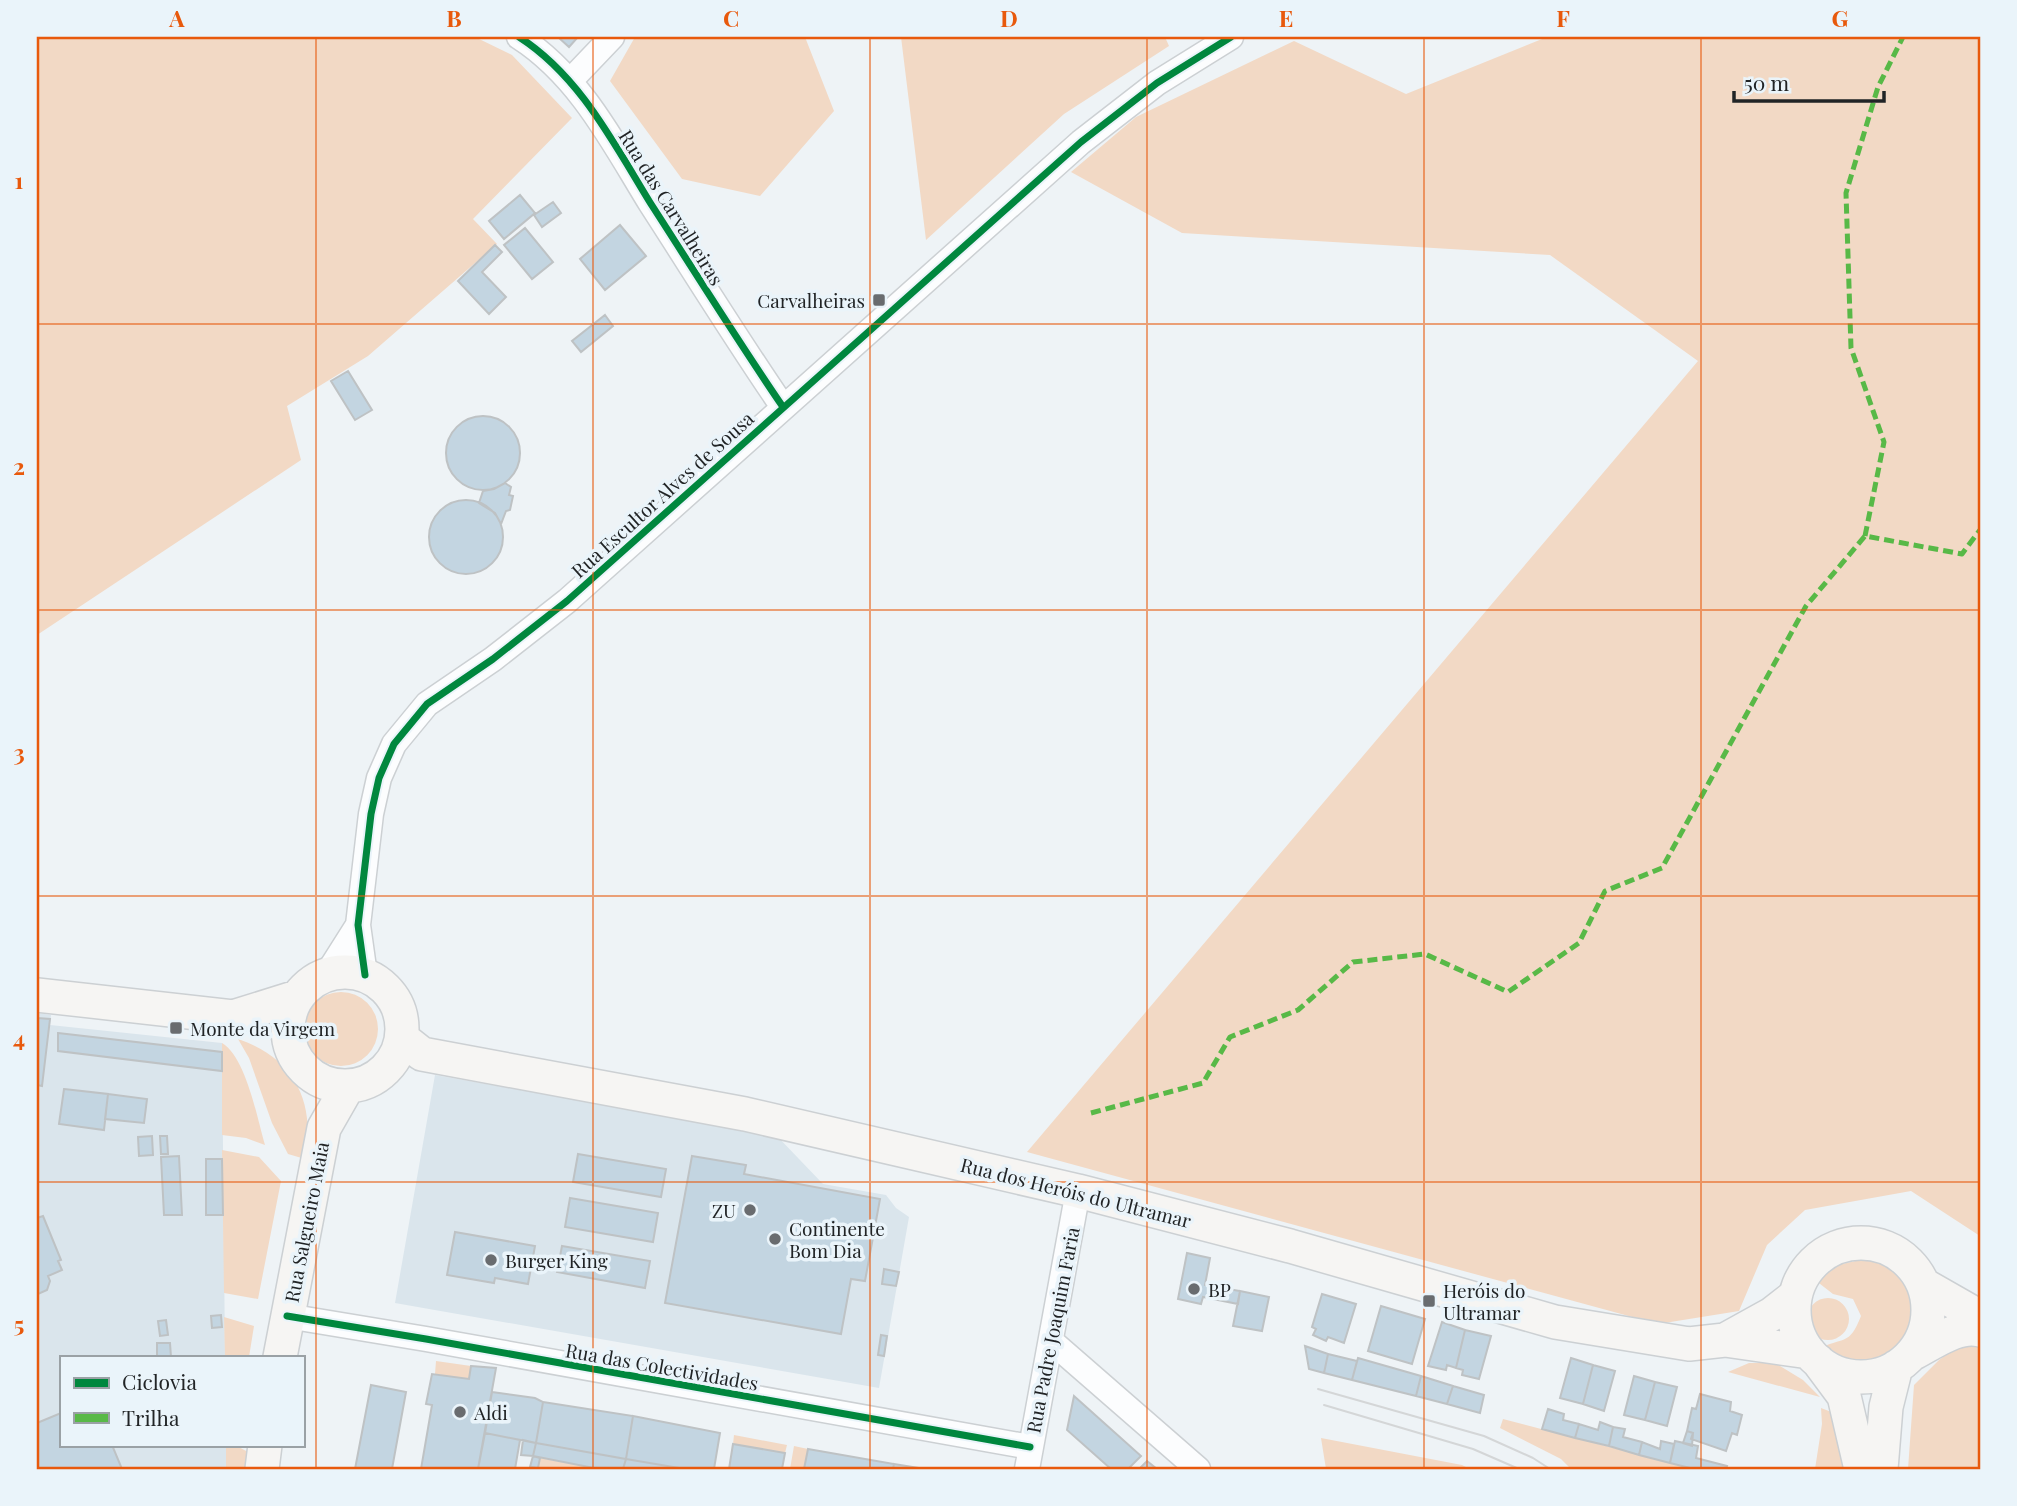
<svg xmlns="http://www.w3.org/2000/svg" width="2017" height="1506" font-family="'Playfair Display',serif">
  <style>
    .built { fill: #dae5ec }
    .green { fill: #f2d9c5 }
    .building { fill: #c3d5e1; stroke: #bec2c4; stroke-width: 2 }
    .lines { fill: none; stroke-linecap: round; stroke-linejoin: round }
    .street-casing { stroke: #ccd0d3; stroke-width: 27 }
    .secondary-casing { stroke: #ccd0d3; stroke-width: 36 }
    .street { stroke: #fcfdfe; stroke-width: 24 }
    .secondary { stroke: #f6f5f3; stroke-width: 33 }
    .tram { stroke: #d4d6d7; stroke-width: 2 }
    .quiet { stroke: #58b947; stroke-width: 5; stroke-dasharray: 10 5; stroke-linecap: butt }
    .cycleway-casing { stroke: #eaf4fa; stroke-width: 11 }
    .cycleway { stroke: #00873e; stroke-width: 7 }
    .grid { fill: none; stroke: #e8590c; stroke-width: 2; stroke-opacity: 0.55 }
    .poi-dot { fill: #696c6f; stroke: #eaf4fa; stroke-width: 2.5 }
    .labels { text-anchor: middle; dominant-baseline: central; stroke-width: 7; stroke-linejoin: round; paint-order: stroke }
    .street-label { font-size: 19px; fill: #212426; stroke: #eaf4fa }
    .poi-label { font-size: 19px; fill: #212426; stroke: #eaf4fa; text-anchor: start }
    .neatline { fill: none; stroke: #e8590c; stroke-width: 2.5 }
    .grid-label { font-size: 23px; text-anchor: middle; font-weight: bold; fill: #e8590c }
  </style>
  <rect width="100%" height="100%" fill="#eef3f6"/>
  <!-- built -->
  <path class="built" d="M 37,1013 L 51,1015 L 50,1025 L 222,1043 L 225,1357 L 61,1357 L 61,1445 L 226,1445 L 226,1469 L 37,1469 Z
    M 435,1075 L 776,1135 L 823,1184 L 886,1195 L 896,1208 L 909,1217 L 879,1388 L 395,1303 Z"/>
  <!-- green -->
  <path class="green" d="M 37,37 L 475,37 L 512,55 L 572,118 L 473,219 L 497,244 L 368,356 L 287,406 L 301,460 L 37,635 Z
    M 635,37 L 805,37 L 834,111 L 760,196 L 682,179 L 610,81 Z
    M 901,37 L 1165,37 L 1169,46 L 1064,114 L 926,240 Z
    M 1547,37 L 1980,37 L 1980,1236 L 1911,1191 L 1805,1210 L 1767,1245 L 1739,1311 L 1658,1324 L 1027,1152 L 1698,361 L 1550,255 L 1182,233 L 1071,172 L 1136,117 L 1294,41 L 1406,94 Z
    M304 1029a37 37 0 1 1 74 0a37 37 0 1 1-74 0Z
    M 238,1039 C 295,1058 316,1103 305,1159 L 288,1154 L 272,1123 L 249,1058 Z
    M 222,1043 C 246,1057 257,1118 265,1145 L 246,1138 L 222,1135 Z
    M 222,1150 L 259,1157 L 281,1181 L 258,1299 L 224,1293 Z
    M 1860,1260 C 1867,1261 1875,1260 1882,1262 C 1905,1269 1921,1309 1912,1330 C 1900,1356 1864,1371 1837,1360 C 1831,1358 1825,1353 1819,1349 C 1843,1336 1849,1347 1861,1316 L 1853,1299 L 1833,1294 L 1815,1280 L 1833,1266 Z
    M1807 1319a21 21 0 1 1 42 0a21 21 0 1 1-42 0Z
    M 224,1317 L 254,1326 L 249,1357 L 225,1357 Z
    M 1980,1341 L 1980,1469 L 1908,1469 L 1914,1385 L 1939,1360 L 1962,1343 Z
    M 436,1361 L 471,1366 L 469,1379 L 435,1374 Z
    M 1749,1363 L 1775,1363 L 1803,1380 L 1820,1397 L 1728,1372 Z
    M 1821,1408 L 1834,1413 L 1842,1434 L 1843,1469 L 1815,1469 L 1822,1424 Z
    M 1503,1419 L 1694,1469 L 1571,1469 L 1561,1459 L 1500,1428 Z
    M 734,1435 L 787,1445 L 785,1453 L 733,1444 Z
    M 1321,1438 L 1462,1465 L 1470,1469 L 1326,1469 Z
    M 226,1445 L 235,1445 L 248,1452 L 245,1469 L 226,1469 Z
    M 794,1446 L 808,1449 L 804,1469 L 790,1469 Z
    M 540,1458 L 599,1469 L 530,1469 L 530,1467 L 538,1468 Z"/>
  <!-- building -->
  <path class="building" d="M 558,37 L 578,37 L 569,47 Z
    M 520,195 L 535,213 L 504,239 L 489,221 Z
    M 553,202 L 561,213 L 542,227 L 534,215 Z
    M 620,225 L 646,256 L 605,290 L 580,259 Z
    M 525,228 L 553,262 L 532,279 L 504,245 Z
    M 495,245 L 502,252 L 482,272 L 506,297 L 489,314 L 458,281 Z
    M 605,315 L 613,326 L 581,352 L 572,341 Z
    M 348,371 L 372,410 L 355,420 L 331,381 Z
    M446 453a37 37 0 1 1 74 0a37 37 0 1 1-74 0Z
    M 505,483 L 511,487 L 509,495 L 513,496 L 510,510 L 506,511 L 501,524 L 495,513 L 479,503 L 483,491 L 494,489 Z
    M429 537a37 37 0 1 1 74 0a37 37 0 1 1-74 0Z
    M 37,1018 L 50,1019 L 42,1086 L 37,1085 Z
    M 58,1033 L 222,1052 L 222,1071 L 58,1051 Z
    M 64,1089 L 108,1094 L 104,1130 L 59,1124 Z
    M 108,1094 L 147,1099 L 144,1123 L 105,1119 Z
    M 152,1136 L 153,1155 L 139,1156 L 138,1137 Z
    M 160,1136 L 167,1136 L 168,1154 L 161,1154 Z
    M 578,1154 L 666,1169 L 661,1197 L 573,1182 Z
    M 179,1156 L 182,1215 L 164,1215 L 161,1157 Z
    M 692,1156 L 746,1165 L 744,1174 L 880,1199 L 865,1281 L 851,1279 L 841,1334 L 665,1303 Z
    M 206,1159 L 222,1159 L 223,1215 L 206,1215 Z
    M 570,1198 L 658,1213 L 653,1242 L 565,1227 Z
    M 43,1216 L 61,1260 L 58,1261 L 62,1270 L 48,1276 L 50,1281 L 47,1290 L 38,1294 L 37,1218 Z
    M 455,1232 L 535,1246 L 528,1284 L 495,1278 L 494,1283 L 447,1275 Z
    M 562,1246 L 650,1261 L 645,1288 L 557,1272 Z
    M 1187,1253 L 1210,1258 L 1205,1285 L 1240,1291 L 1238,1304 L 1203,1297 L 1201,1304 L 1178,1299 Z
    M 884,1269 L 899,1272 L 896,1286 L 882,1284 Z
    M 1240,1291 L 1269,1297 L 1262,1331 L 1233,1326 Z
    M 1322,1294 L 1356,1304 L 1344,1343 L 1328,1337 L 1326,1341 L 1313,1335 L 1316,1329 L 1312,1327 Z
    M 1381,1306 L 1425,1319 L 1412,1364 L 1368,1351 Z
    M 221,1315 L 222,1327 L 212,1328 L 211,1316 Z
    M 166,1320 L 168,1335 L 160,1336 L 158,1321 Z
    M 1442,1322 L 1465,1330 L 1456,1368 L 1447,1365 L 1446,1370 L 1428,1366 Z
    M 1465,1330 L 1491,1336 L 1479,1379 L 1462,1375 L 1463,1370 L 1456,1368 Z
    M 881,1335 L 887,1336 L 884,1356 L 878,1355 Z
    M 157,1343 L 170,1343 L 171,1357 L 157,1357 Z
    M 1305,1346 L 1328,1354 L 1324,1373 L 1309,1369 Z
    M 1328,1354 L 1357,1361 L 1352,1380 L 1324,1373 Z
    M 1358,1358 L 1421,1376 L 1416,1396 L 1352,1380 Z
    M 1571,1358 L 1593,1365 L 1583,1404 L 1560,1398 Z
    M 1593,1365 L 1615,1371 L 1604,1411 L 1583,1404 Z
    M 471,1366 L 496,1368 L 478,1469 L 421,1469 L 432,1405 L 426,1404 L 432,1374 L 469,1379 Z
    M 1421,1376 L 1453,1386 L 1447,1404 L 1416,1396 Z
    M 1634,1376 L 1655,1382 L 1645,1420 L 1624,1415 Z
    M 1655,1382 L 1677,1387 L 1667,1426 L 1645,1420 Z
    M 371,1385 L 406,1392 L 392,1469 L 355,1469 Z
    M 1453,1386 L 1484,1395 L 1480,1413 L 1447,1404 Z
    M 492,1392 L 535,1398 L 543,1402 L 536,1443 L 485,1433 Z
    M 1700,1394 L 1731,1402 L 1730,1411 L 1742,1415 L 1737,1435 L 1732,1433 L 1726,1451 L 1691,1439 L 1693,1433 L 1687,1431 L 1692,1408 L 1696,1409 Z
    M 1074,1396 L 1141,1456 L 1128,1469 L 1111,1469 L 1067,1430 Z
    M 543,1402 L 633,1416 L 626,1459 L 536,1443 Z
    M 1548,1409 L 1564,1414 L 1563,1420 L 1579,1424 L 1575,1438 L 1542,1429 Z
    M 61,1413 L 61,1445 L 112,1445 L 122,1469 L 37,1469 L 37,1423 Z
    M 633,1416 L 720,1433 L 714,1469 L 685,1469 L 626,1459 Z
    M 1600,1422 L 1613,1427 L 1609,1446 L 1575,1438 L 1579,1424 L 1598,1430 Z
    M 1613,1427 L 1625,1429 L 1623,1437 L 1642,1442 L 1639,1455 L 1609,1446 Z
    M 1687,1431 L 1693,1433 L 1692,1446 L 1683,1443 Z
    M 485,1433 L 520,1440 L 515,1469 L 478,1469 Z
    M 523,1440 L 536,1443 L 533,1456 L 521,1455 Z
    M 1661,1441 L 1674,1444 L 1670,1463 L 1639,1455 L 1642,1442 L 1660,1449 Z
    M 1675,1441 L 1698,1446 L 1696,1458 L 1727,1466 L 1726,1469 L 1694,1469 L 1670,1463 Z
    M 536,1443 L 626,1459 L 623,1469 L 599,1469 L 533,1456 Z
    M 733,1444 L 785,1453 L 782,1469 L 729,1469 Z
    M 808,1449 L 894,1464 L 893,1469 L 804,1469 Z
    M 533,1456 L 540,1458 L 538,1468 L 530,1467 Z
    M 626,1459 L 685,1469 L 623,1469 Z
    M 1147,1461 L 1157,1469 L 1139,1469 Z
    M 894,1464 L 925,1469 L 893,1469 Z"/>
  <g class="lines">
    <defs>
      <path id="street" d="M 519,37 C 580,76 614,144 651,204 C 695,272 737,340 783,407
        M 570,81 L 612,37
        M 327,974 L 358,925
        M 365,975 L 358,925 L 371,814 L 379,778 L 394,744 L 427,704 L 493,659 L 567,601 L 1081,142 L 1157,83 L 1231,37
        M 287,1316 L 426,1339 L 1030,1447
        M 1051,1341 L 1198,1469
        M 1027,1469 L 1078,1191"/>
      <path id="secondary" d="M288 1029a57 57 0 1 1 114 0a57 57 0 1 1-114 0Z
        M 37,995 L 233,1017 L 297,997
        M 403,1039 L 422,1054 L 745,1114 L 1078,1191 L 1290,1246 L 1555,1322 L 1689,1344 L 1725,1340 L 1809,1352
        M1794 1310a67 67 0 1 1 134 0a67 67 0 1 1-134 0Z
        M 1924,1285 L 1980,1317
        M 1725,1340 L 1772,1314 L 1795,1296
        M 1912,1354 C 1932,1344 1958,1324 1980,1330
        M 280,1357 L 324,1128 L 348,1086
        M 1818,1361 L 1844,1396 L 1861,1469
        M 262,1469 L 265,1445
        M 1881,1469 L 1886,1407 L 1896,1367"/>
    </defs>
    <!-- street casing -->
    <use href="#street" class="street-casing"/>
    <!-- secondary casing -->
    <use href="#secondary" class="secondary-casing"/>
    <!-- street -->
    <use href="#street" class="street"/>
    <!-- secondary -->
    <use href="#secondary" class="secondary"/>
    <!-- tram -->
    <path class="tram" d="M 1318,1389 L 1484,1436 L 1533,1458 L 1550,1469
      M 1324,1405 L 1473,1449 L 1519,1469"/>
    <!-- quiet -->
    <path class="quiet" d="M 1865,536 L 1884,442 L 1851,348 L 1846,193 L 1878,87 L 1903,37
      M 1091,1113 L 1203,1083 L 1230,1037 L 1298,1010 L 1353,962 L 1425,954 L 1508,992 L 1579,943 L 1605,891 L 1662,868 L 1806,606 L 1865,536 L 1962,554 L 1980,530"/>
    <defs>
      <path id="cycleway" d="M 519,37 C 580,76 614,144 651,204 C 695,272 737,340 783,407
        M 365,975 L 358,925 L 371,814 L 379,778 L 394,744 L 427,704 L 493,659 L 567,601 L 1081,142 L 1157,83 L 1231,37
        M 287,1316 L 426,1339 L 1030,1447"/>
    </defs>
    <!-- cycleway casing -->
    <use href="#cycleway" class="cycleway-casing"/>
    <!-- cycleway -->
    <use href="#cycleway" class="cycleway"/>
  </g>
  <!-- grid -->
  <path class="grid" d="M 316,37 L 316,1469M 593,37 L 593,1469M 870,37 L 870,1469M 1147,37 L 1147,1469M 1424,37 L 1424,1469M 1701,37 L 1701,1469M 37,324 L 1980,324M 37,610 L 1980,610M 37,896 L 1980,896M 37,1182 L 1980,1182"/>
  <!-- markers -->
  <g class="poi-dot">
    <rect x="872" y="293" width="14" height="14" rx="3.5"/>
    <rect x="169" y="1021" width="14" height="14" rx="3.5"/>
    <circle cx="750" cy="1210" r="7"/>
    <circle cx="775" cy="1239" r="7"/>
    <circle cx="491" cy="1260" r="7"/>
    <circle cx="1194" cy="1289" r="7"/>
    <rect x="1422" y="1294" width="14" height="14" rx="3.5"/>
    <circle cx="460" cy="1412" r="7"/>
  </g>
  <g class="labels">
    <!-- street labels -->
    <g class="street-label">
      <text transform="translate(672 207) rotate(58)">Rua das Carvalheiras</text>
      <text transform="translate(662 494) rotate(-42)">Rua Escultor Alves de Sousa</text>
      <text transform="translate(1076 1192) rotate(14)">Rua dos Heróis do Ultramar</text>
      <text transform="translate(306 1222) rotate(-79)">Rua Salgueiro Maia</text>
      <text transform="translate(1052 1330) rotate(-79)">Rua Padre Joaquim Faria</text>
      <text transform="translate(662 1366) rotate(10)">Rua das Colectividades</text>
    </g>
    <!-- poi labels -->
    <g class="poi-label">
      <text x="865" y="300" text-anchor="end">Carvalheiras</text>
      <text x="190" y="1028">Monte da Virgem</text>
      <text x="736" y="1210" text-anchor="end">ZU</text>
      <text x="789" y="1228">Continente<tspan x="789" dy="22">Bom Dia</tspan></text>
      <text x="505" y="1260">Burger King</text>
      <text x="1208" y="1289">BP</text>
      <text x="1443" y="1290">Heróis do<tspan x="1443" dy="22">Ultramar</tspan></text>
      <text x="474" y="1412">Aldi</text>
    </g>
  </g>
  <!-- border -->
  <rect width="2017" height="1506" fill="none" stroke="#eaf4fa" stroke-width="77"/>
  <!-- legend -->
  <rect x="60" y="1356" width="245" height="91" fill="#eaf4fa" stroke="#9aa1a5" stroke-width="2"/>
  <rect x="74" y="1378" width="35" height="10" fill="#00873e" stroke="#9aa1a5" stroke-width="2"/>
  <text x="122" y="1390" font-size="21" fill="#212426">Ciclovia</text>
  <rect x="74" y="1413" width="35" height="10" fill="#58b947" stroke="#9aa1a5" stroke-width="2"/>
  <text x="122" y="1426" font-size="21" fill="#212426">Trilha</text>
  <!-- scale -->
  <path d="M1734 91v10h150v-10" fill="none" stroke="#212426" stroke-width="3.5"/>
  <text x="1744" y="91" font-size="21" fill="#212426" stroke="#eaf4fa" stroke-width="5" paint-order="stroke">50 m</text>
  <rect x="38" y="38" width="1941" height="1430" class="neatline"/>
  <g class="grid-label">
    <text x="177" y="27">A</text>
    <text x="454" y="27">B</text>
    <text x="731" y="27">C</text>
    <text x="1009" y="27">D</text>
    <text x="1286" y="27">E</text>
    <text x="1563" y="27">F</text>
    <text x="1840" y="27">G</text>
    <text x="19" y="189">1</text>
    <text x="19" y="475">2</text>
    <text x="19" y="761">3</text>
    <text x="19" y="1047">4</text>
    <text x="19" y="1333">5</text>
  </g>
</svg>
